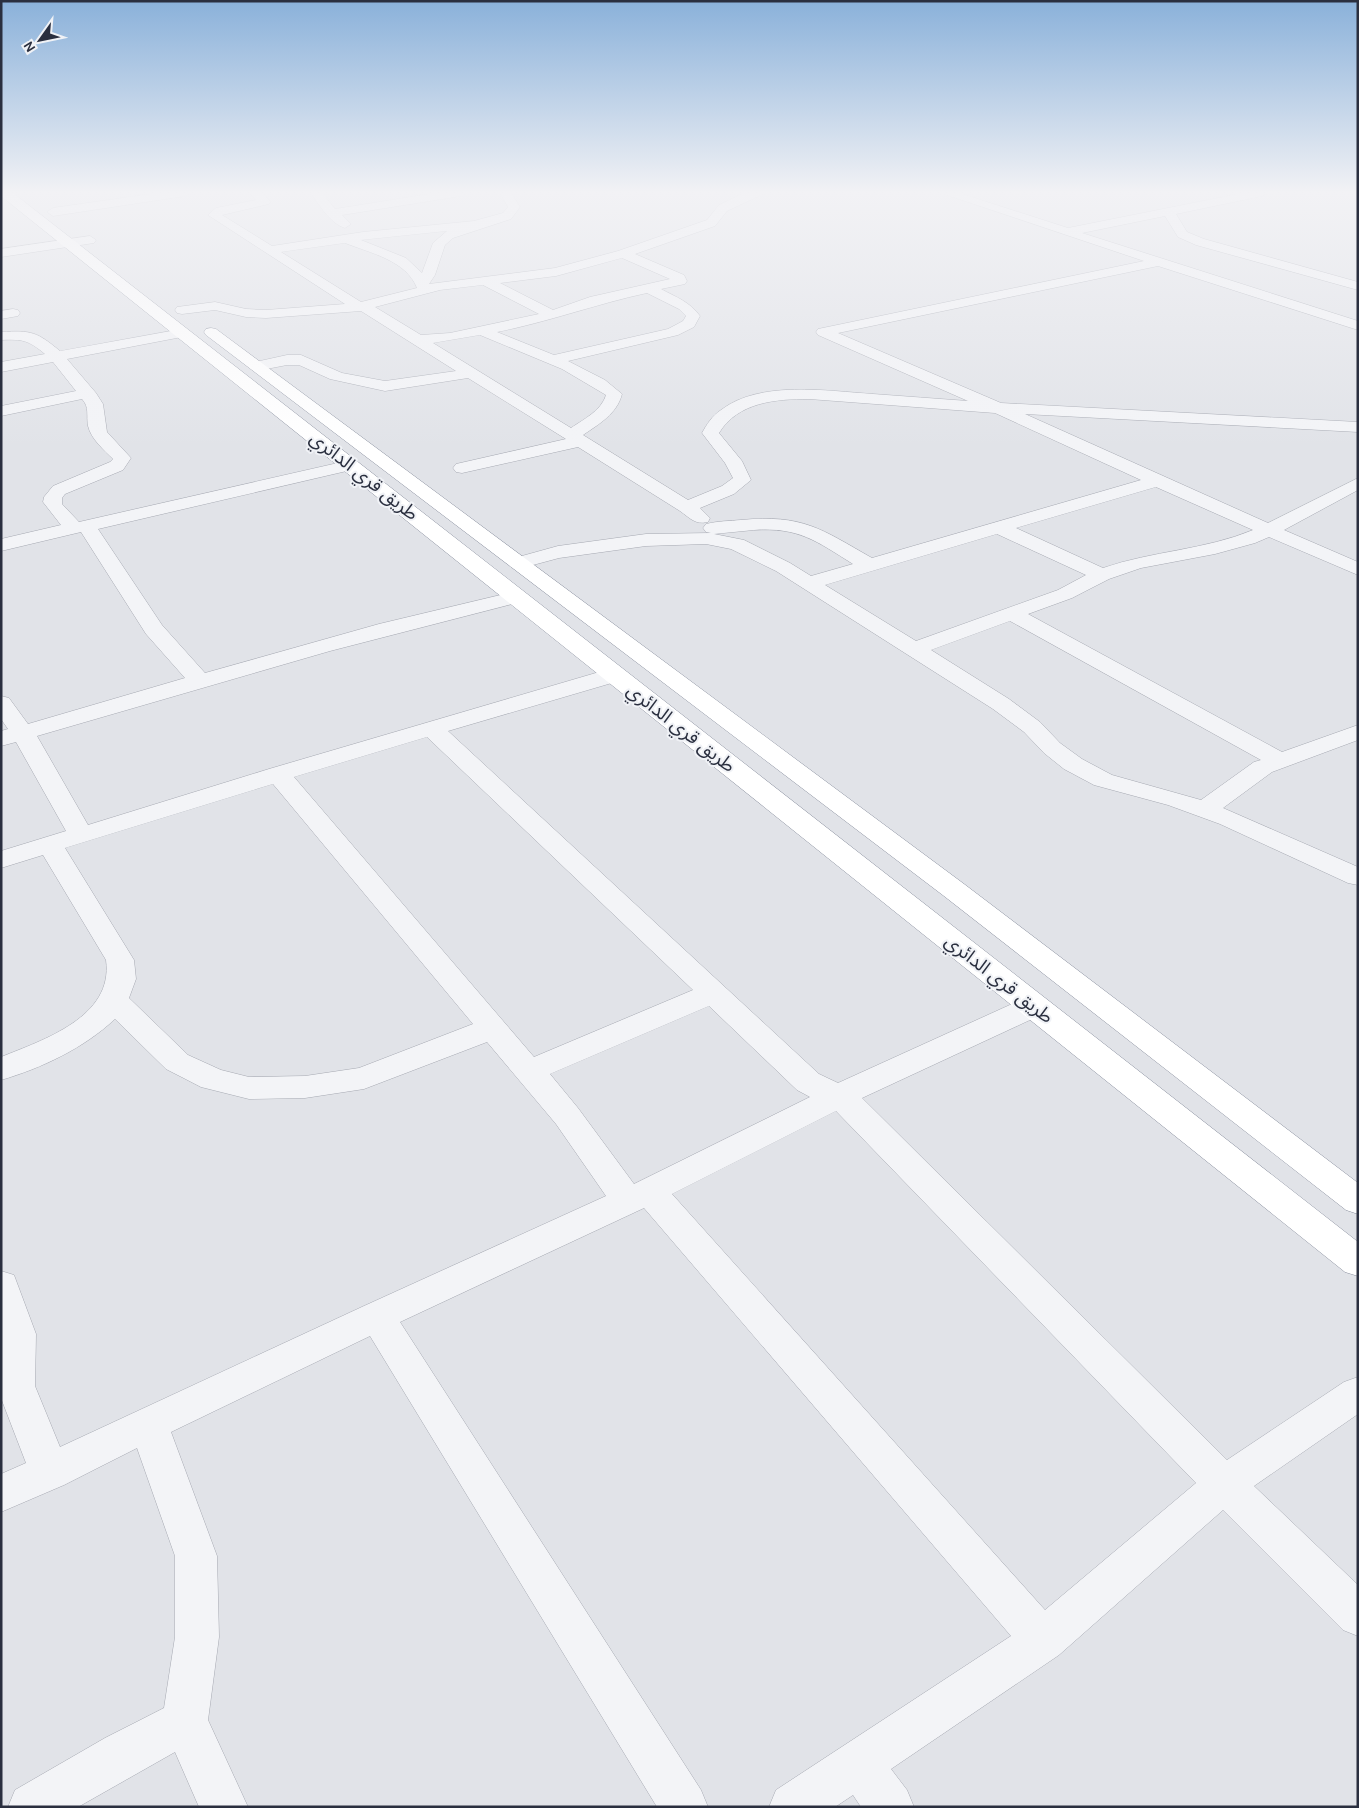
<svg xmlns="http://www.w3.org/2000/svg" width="1359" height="1808" font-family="Karla,'Noto Sans Arabic',sans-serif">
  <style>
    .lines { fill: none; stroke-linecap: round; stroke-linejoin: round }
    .minor-casing { stroke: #a6a9b2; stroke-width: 1 }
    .highway-casing { stroke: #898f9e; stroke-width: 1 }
    .minor { fill: #f3f4f7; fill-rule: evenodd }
    .highway { fill: #fff; fill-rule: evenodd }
    .labels { text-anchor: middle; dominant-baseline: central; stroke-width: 4; stroke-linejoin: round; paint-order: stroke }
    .street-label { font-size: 19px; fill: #2a2f3f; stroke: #f0f2f6 }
  </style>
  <rect width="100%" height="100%" fill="#e1e3e8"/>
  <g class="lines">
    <defs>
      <path id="minor" d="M 158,193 L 190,193 L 185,196 L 53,216 L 47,212 L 53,208 Z
        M 249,193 L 262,193 L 271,202 L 269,204 L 222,215 L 272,246 L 363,232 L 474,221 L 503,213 L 508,207 L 500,193 L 511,193 L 520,207 L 511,219 L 453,238 L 445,245 L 435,275 L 429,284 L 555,268 L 618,251 L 707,220 L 719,205 L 744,193 L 765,193 L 727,211 L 715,226 L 635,254 L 684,275 L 687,281 L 685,284 L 661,289 C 676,297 690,302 700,316 L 694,327 L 678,335 L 568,361 L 605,380 L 622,394 C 617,414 599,424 583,435 L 688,500 L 722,486 L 733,478 L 725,463 L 702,433 C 707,424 712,416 721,410 C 760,380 827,391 873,394 C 905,396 936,399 968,401 L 818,335 L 816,332 L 818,329 L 1144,261 L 941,193 L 959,193 L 1068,228 L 1243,193 L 1267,193 L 1262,196 L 1176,214 L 1187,232 L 1204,239 L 1358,282 L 1358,290 L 1196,245 L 1178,237 L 1165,216 L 1082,233 L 1358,321 L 1358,330 L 1158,266 L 838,333 L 1001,403 L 1358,422 L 1358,432 L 1025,414 L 1268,523 L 1358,478 L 1358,490 L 1284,530 L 1358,562 L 1358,575 L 1269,537 L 1255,543 L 1215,554 L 1141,568 L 1109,579 L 1072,598 L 1028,614 L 1282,752 L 1358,725 L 1358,740 L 1272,772 L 1223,808 L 1358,867 L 1358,885 L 1348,883 L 1220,824 L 1168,805 L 1094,785 L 1064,769 L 1044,753 L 1024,732 L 993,709 L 776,571 L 731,549 L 706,544 L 646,546 L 559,558 L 518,569 L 511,567 L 508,563 L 511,559 L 558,546 L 646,534 L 711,533 L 706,532 L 703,528 L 706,524 C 718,521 730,521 741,520 C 803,514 821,529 872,558 L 1141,480 L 995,413 L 809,399 C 776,399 738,402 719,433 L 742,461 L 751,480 L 734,494 L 700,508 L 710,518 L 708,522 C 695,525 690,518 680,511 L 578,447 L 462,473 L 456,472 L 453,468 L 456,464 L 566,439 L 468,378 L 385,391 L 330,379 L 299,365 L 287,365 L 256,371 L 251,369 L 248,366 L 251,363 L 287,355 L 301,355 L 342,373 L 385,381 L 456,371 L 361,311 L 266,318 L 246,317 L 215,310 L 182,314 L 177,313 L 175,310 L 177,307 L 215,302 L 246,309 L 266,310 L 345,304 L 208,215 L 216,208 L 256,200 ZM 447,231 L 433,243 L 422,273 L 406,258 L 361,240 ZM 345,243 C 370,253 406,260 417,288 L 361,302 L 281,252 ZM 622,258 L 670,279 L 590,297 L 553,310 L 500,283 L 556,276 ZM 483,285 L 539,314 L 450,333 L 421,335 L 375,307 L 440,290 ZM 647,293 L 679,309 L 686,316 L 683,321 L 668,329 L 554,355 L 497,332 C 548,322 596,304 647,293 ZM 480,335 L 562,369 L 606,395 C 601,411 584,419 571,428 L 433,343 ZM 1156,487 L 1253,530 C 1205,550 1152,551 1103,568 L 1016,528 ZM 754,530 C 799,527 816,541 853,564 L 811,576 L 790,563 L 744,540 L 714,534 ZM 997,534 L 1086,575 L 1058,590 L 916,641 L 825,585 ZM 1010,621 L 1261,760 L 1254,762 L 1201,800 L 1112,775 L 1082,759 L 1060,743 L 1040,722 L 1009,699 L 931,650 Z
        M 311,193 L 322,193 L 335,209 L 436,193 L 466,193 L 461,196 L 342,215 L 351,224 L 345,228 C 331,224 319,205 311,193 Z
        M 90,236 L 96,240 L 94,243 L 1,257 L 1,249 Z
        M 13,309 L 18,310 L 20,313 L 18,316 L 1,319 L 1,311 Z
        M 182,329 L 187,330 L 189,333 L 187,336 L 67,359 L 96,393 L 103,404 L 107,432 L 131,458 L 123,470 L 65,494 L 62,498 L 62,504 L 79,522 L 351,460 L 357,461 L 360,465 L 357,469 L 351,470 L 98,529 L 162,625 L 205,673 L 379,624 L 517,591 L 524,593 L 527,597 L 524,601 L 330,651 L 37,736 L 88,825 L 269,769 L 606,670 L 614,668 L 622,670 L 625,675 L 622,680 L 448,731 L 819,1074 L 838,1083 L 1023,999 L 1034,996 L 1045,999 L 1049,1006 L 1045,1013 L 862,1098 L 1227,1460 L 1344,1382 L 1358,1377 L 1358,1414 L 1254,1486 L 1358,1585 L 1358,1636 L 1343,1630 L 1223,1510 L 1059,1655 L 891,1769 L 907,1790 L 914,1807 L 861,1807 L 853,1795 L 835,1807 L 769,1807 L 776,1790 L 1011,1636 L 644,1208 L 400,1322 L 701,1790 L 708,1807 L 657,1807 L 370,1336 L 171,1432 L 217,1556 L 219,1637 L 208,1720 L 248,1807 L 199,1807 L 175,1752 L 78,1807 L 8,1807 L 15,1790 L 105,1738 L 164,1708 L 175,1637 L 175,1556 L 137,1448 L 64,1485 L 1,1512 L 1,1474 L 26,1463 L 1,1398 L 1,1271 L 14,1275 L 36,1334 L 35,1386 L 60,1447 L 364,1306 L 606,1196 L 556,1124 L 487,1042 L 364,1089 L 305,1098 L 249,1099 L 201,1087 L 166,1069 L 115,1019 C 84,1048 42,1068 1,1080 L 1,1057 C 43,1040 114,1017 106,960 L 43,855 L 1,868 L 1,851 L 66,831 L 16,742 L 1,746 L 1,731 L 8,729 L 1,719 L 1,696 L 9,698 L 28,724 L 185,678 L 146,634 L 81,532 L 1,551 L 1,539 L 61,525 L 43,502 L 44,497 L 53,486 L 110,462 L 113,459 C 104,450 91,439 88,426 C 86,415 90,408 82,399 L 1,416 L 1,406 L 76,391 L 53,362 L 1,372 L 1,362 L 45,354 C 28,340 23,339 1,340 L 1,332 C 32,330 37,332 60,351 ZM 427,737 L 693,990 L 534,1057 L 294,777 ZM 273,784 L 473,1024 L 359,1068 L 305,1076 L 249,1077 L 221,1070 L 188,1055 L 129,998 L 136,979 L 134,960 L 65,848 ZM 709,1006 L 797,1090 L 810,1097 L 634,1184 L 578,1108 L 550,1074 ZM 836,1111 L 1196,1483 L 1045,1610 L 672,1194 Z"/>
      <path id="highway" d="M 1,193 L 13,193 L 1358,1242 L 1358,1276 L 1345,1272 L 1,196 Z
        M 211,328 L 216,329 L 964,884 L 1358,1183 L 1358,1214 L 1346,1210 L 944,896 L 206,335 L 204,332 L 206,329 Z"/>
    </defs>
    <!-- minor casing -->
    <use href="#minor" class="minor-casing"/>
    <!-- highway casing -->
    <use href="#highway" class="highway-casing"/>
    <!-- minor -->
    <use href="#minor" class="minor"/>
    <!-- highway -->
    <use href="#highway" class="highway"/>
  </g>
  <!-- sky -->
  <linearGradient id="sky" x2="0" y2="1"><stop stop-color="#8ab1da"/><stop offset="0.43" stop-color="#f2f2f5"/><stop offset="1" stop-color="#f2f2f5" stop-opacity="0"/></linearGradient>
  <rect width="1359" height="447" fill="url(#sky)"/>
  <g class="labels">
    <!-- street labels -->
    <g class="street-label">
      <text transform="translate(364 476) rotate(38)">طريق قري الدائري</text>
      <text transform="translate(681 728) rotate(38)">طريق قري الدائري</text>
      <text transform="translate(999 979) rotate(38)">طريق قري الدائري</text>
    </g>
  </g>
  <!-- border -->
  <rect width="1359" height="1808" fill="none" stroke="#2a2f3f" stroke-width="5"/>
  <!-- north arrow -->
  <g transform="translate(40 40) rotate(237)" stroke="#f0f2f6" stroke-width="4" paint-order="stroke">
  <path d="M0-4L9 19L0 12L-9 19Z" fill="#2a2f3f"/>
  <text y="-8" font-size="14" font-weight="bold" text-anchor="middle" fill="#2a2f3f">N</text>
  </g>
</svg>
